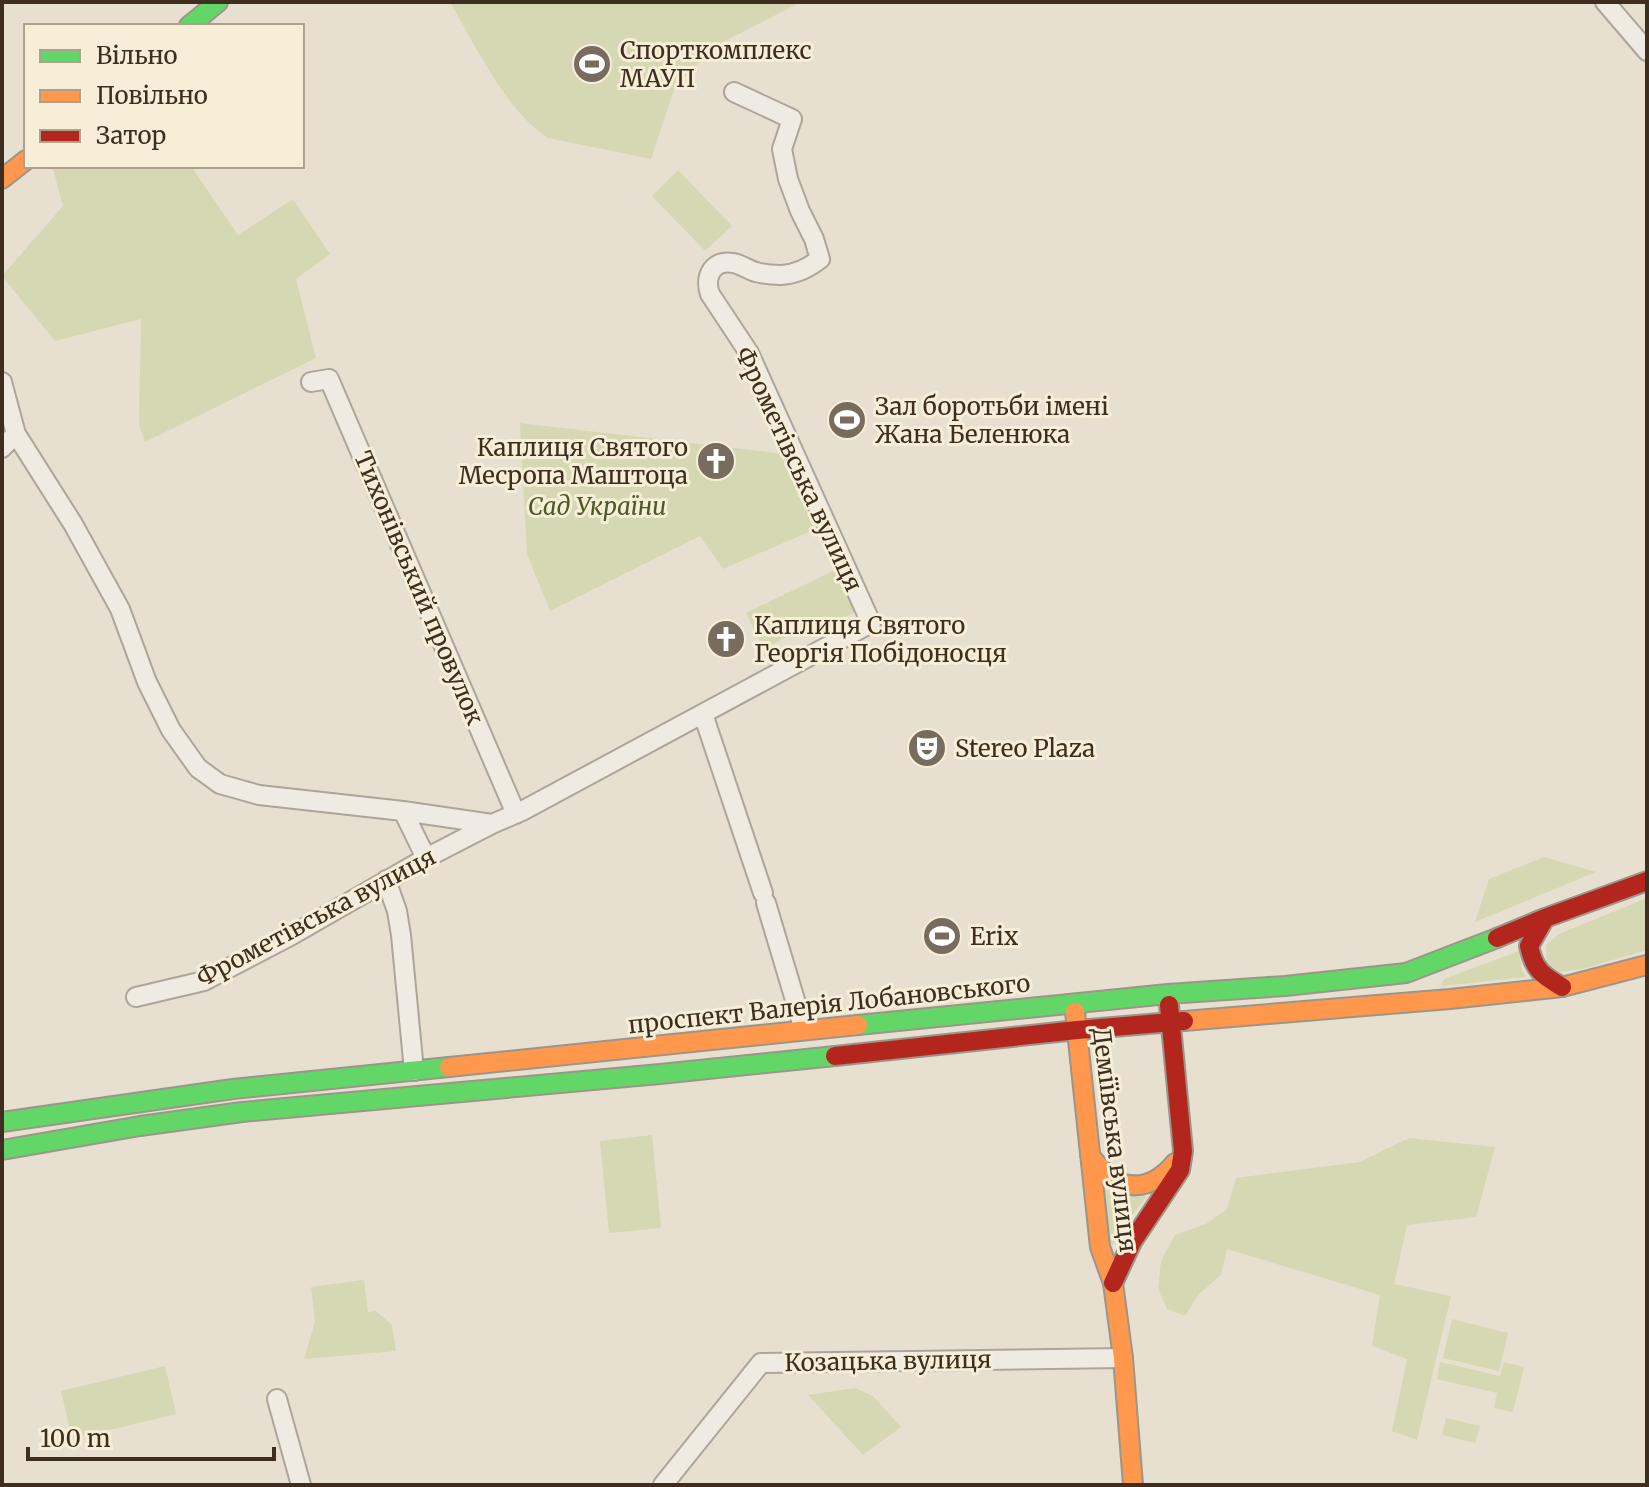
<svg xmlns="http://www.w3.org/2000/svg" width="1649" height="1487" font-family="Merriweather,serif">
  <style>
    .green { fill: #d6d7b3 }
    .lines { fill: none; stroke-linecap: round; stroke-linejoin: round }
    .street-casing { stroke: #ada599; stroke-width: 22 }
    .fast-casing { stroke: #9c958a; stroke-width: 22 }
    .slow-casing { stroke: #9c958a; stroke-width: 22 }
    .jam-casing { stroke: #9c958a; stroke-width: 22 }
    .street { stroke: #efebe3; stroke-width: 18 }
    .fast { stroke: #63d668; stroke-width: 18 }
    .slow { stroke: #ff974d; stroke-width: 18 }
    .jam { stroke: #b3261e; stroke-width: 18 }
    .labels { text-anchor: middle; dominant-baseline: central; stroke-width: 6; stroke-linejoin: round; paint-order: stroke }
    .poi-label { font-size: 24px; fill: #3d2e20; stroke: #f7eed8; text-anchor: start }
    .street-label { font-size: 24px; fill: #3d2e20; stroke: #f7eed8 }
    .park-label { font-size: 24px; font-style: italic; fill: #4d5a26; stroke: #f7eed8 }
  </style>
  <rect width="100%" height="100%" fill="#e7e0d1"/>
  <!-- green -->
  <path class="green" d="M 450,2 L 801,2 L 715,46 L 675,87 L 651,159 L 548,138 C 505,110 476,46 450,2 Z
    M 57,166 L 191,166 L 238,235 L 293,199 L 330,254 L 296,279 L 316,358 L 145,442 L 139,425 L 141,319 L 55,341 L 2,276 L 63,206 L 53,169 Z
    M 678,170 L 732,226 L 705,251 L 652,196 Z
    M 520,423 L 785,454 L 818,528 L 723,569 L 700,536 L 550,611 L 527,554 Z
    M 839,568 L 859,610 L 831,624 L 826,616 L 764,649 L 746,613 Z
    M 1544,857 L 1596,872 L 1475,922 L 1489,879 Z
    M 1647,898 L 1647,950 L 1582,969 L 1560,972 L 1547,963 L 1546,945 L 1559,934 Z
    M 1519,951 L 1522,970 L 1526,977 L 1442,986 L 1441,984 L 1444,979 Z
    M 652,1135 L 661,1228 L 609,1233 L 600,1141 Z
    M 1409,1138 L 1495,1147 L 1476,1217 L 1407,1225 L 1394,1284 L 1451,1296 L 1417,1440 L 1392,1431 L 1407,1359 L 1372,1346 L 1380,1295 L 1227,1249 L 1221,1275 L 1199,1294 L 1185,1316 L 1167,1309 L 1158,1289 L 1161,1261 L 1175,1235 L 1206,1224 L 1227,1209 L 1236,1178 L 1360,1162 Z
    M 1101,1186 C 1119,1198 1126,1197 1147,1196 L 1122,1228 L 1109,1252 Z
    M 364,1280 L 368,1312 L 376,1311 L 392,1325 L 396,1351 L 304,1359 L 315,1322 L 311,1287 Z
    M 1452,1319 L 1508,1333 L 1499,1371 L 1443,1358 Z
    M 1440,1362 L 1500,1376 L 1504,1362 L 1524,1367 L 1513,1412 L 1494,1408 L 1497,1393 L 1437,1379 Z
    M 165,1366 L 176,1414 L 72,1439 L 61,1391 Z
    M 855,1388 L 873,1396 L 901,1427 L 863,1455 L 808,1395 Z
    M 1446,1418 L 1480,1426 L 1475,1443 L 1442,1435 Z"/>
  <g class="lines">
    <defs>
      <path id="street" d="M 1605,2 L 1647,51
        M 2,382 L 16,434 L 73,524 L 120,609 L 147,682 L 171,730 L 198,768 L 220,784 L 259,795 L 403,811 L 492,824
        M 311,382 L 329,379 L 516,814
        M 2,448 L 16,434
        M 703,714 L 763,893
        M 403,811 L 426,858
        M 386,880 L 397,911 L 401,935 L 414,1071
        M 766,903 L 804,1030
        M 136,997 L 204,981 L 292,935 L 426,858 L 492,824 L 522,811 L 871,623 L 749,353 L 710,294 C 704,278 712,259 733,263 C 741,264 748,270 756,272 C 763,274 773,275 781,275 C 797,274 808,268 820,259 L 814,239 L 800,211 L 788,179 L 782,149 L 792,119 L 734,92
        M 277,1399 L 301,1485
        M 663,1485 L 761,1363 L 1123,1358"/>
      <path id="fast" d="M 189,26 L 218,2
        M 858,1025 L 1168,994 L 1285,986 L 1406,973 L 1497,938
        M 2,1122 L 233,1089 L 449,1067
        M 2,1150 L 140,1126 L 242,1112 L 660,1074 L 835,1056"/>
      <path id="slow" d="M 2,179 L 26,160
        M 1075,1012 L 1100,1247 L 1113,1283 L 1123,1358 L 1133,1485
        M 1184,1021 L 1450,999 L 1562,987 L 1647,965
        M 449,1067 L 858,1025
        M 1090,1156 C 1097,1164 1104,1173 1113,1179 C 1137,1193 1159,1182 1175,1163"/>
      <path id="jam" d="M 1545,918 L 1529,946 C 1534,970 1542,975 1562,987
        M 1497,938 L 1545,918 L 1647,881
        M 835,1056 L 1077,1030 L 1184,1021
        M 1113,1283 L 1132,1242 L 1180,1170 L 1183,1151 L 1169,1005"/>
    </defs>
    <!-- street casing -->
    <use href="#street" class="street-casing"/>
    <!-- fast casing -->
    <use href="#fast" class="fast-casing"/>
    <!-- slow casing -->
    <use href="#slow" class="slow-casing"/>
    <!-- jam casing -->
    <use href="#jam" class="jam-casing"/>
    <!-- street -->
    <use href="#street" class="street"/>
    <!-- fast -->
    <use href="#fast" class="fast"/>
    <!-- slow -->
    <use href="#slow" class="slow"/>
    <!-- jam -->
    <use href="#jam" class="jam"/>
  </g>
  <!-- icons -->
  <defs>
    <symbol id="stadium-disc" viewBox="-11 -11 22 22"><circle r="9.5" fill="#786c5e" stroke="#f7eed8"/><path d="M0-5a6.5 5 0 1 0 0 10a6.5 5 0 1 0 0-10ZM-3.5-1.8h7v3.6h-7Z" fill="#fff"/></symbol>
    <symbol id="church-disc" viewBox="-11 -11 22 22"><circle r="9.5" fill="#786c5e" stroke="#f7eed8"/><path d="M-1.2-6h2.4v3.5h3.3v2.4h-3.3V6h-2.4V-.1h-3.3v-2.4h3.3Z" fill="#fff"/></symbol>
    <symbol id="theatre-disc" viewBox="-11 -11 22 22"><circle r="9.5" fill="#786c5e" stroke="#f7eed8"/><path d="M-5-5.5Q0-4 5-5.5V0Q5 5 0 6Q-5 5-5 0ZM-3.3-2.5H-1v1.5H-3.3ZM1-2.5H3.3v1.5H1ZM-2.8 1Q0 5.5 2.8 1Z" fill="#fff"/></symbol>
  </defs>
  <g fill-rule="evenodd">
    <use href="#stadium-disc" x="570" y="42" width="44" height="44"/>
    <use href="#stadium-disc" x="825" y="398" width="44" height="44"/>
    <use href="#church-disc" x="694" y="439" width="44" height="44"/>
    <use href="#church-disc" x="704" y="617" width="44" height="44"/>
    <use href="#theatre-disc" x="905" y="726" width="44" height="44"/>
    <use href="#stadium-disc" x="920" y="914" width="44" height="44"/>
  </g>
  <g class="labels">
    <!-- poi labels -->
    <g class="poi-label">
      <text x="620" y="50">Спорткомплекс<tspan x="620" dy="28">МАУП</tspan></text>
      <text x="875" y="406">Зал боротьби імені<tspan x="875" dy="28">Жана Беленюка</tspan></text>
      <text x="688" y="447" text-anchor="end">Каплиця Святого<tspan x="688" dy="28">Месропа Маштоца</tspan></text>
      <text x="754" y="625">Каплиця Святого<tspan x="754" dy="28">Георгія Побідоносця</tspan></text>
      <text x="955" y="748">Stereo Plaza</text>
      <text x="970" y="936">Erix</text>
    </g>
    <!-- street labels -->
    <g class="street-label">
      <text transform="translate(799 469) rotate(65)">Фрометівська вулиця</text>
      <text transform="translate(419 588) rotate(67)">Тихонівський провулок</text>
      <text transform="translate(316 917) rotate(-28)">Фрометівська вулиця</text>
      <text transform="translate(829 1004) rotate(-6)">проспект Валерія Лобановського</text>
      <text transform="translate(1115 1140) rotate(83)">Деміївська вулиця</text>
      <text transform="translate(888 1361) rotate(-1)">Козацька вулиця</text>
    </g>
    <!-- park labels -->
    <g class="park-label">
      <text x="597" y="506">Сад України</text>
    </g>
  </g>
  <!-- border -->
  <rect width="1649" height="1487" fill="none" stroke="#3d2e20" stroke-width="8"/>
  <!-- legend -->
  <rect x="24" y="24" width="280" height="144" fill="#f7eed8" stroke="#ada18e" stroke-width="2"/>
  <rect x="40" y="50" width="40" height="12" fill="#63d668" stroke="#ada18e" stroke-width="2"/>
  <text x="96" y="64" font-size="24" fill="#3d2e20">Вільно</text>
  <rect x="40" y="90" width="40" height="12" fill="#ff974d" stroke="#ada18e" stroke-width="2"/>
  <text x="96" y="104" font-size="24" fill="#3d2e20">Повільно</text>
  <rect x="40" y="130" width="40" height="12" fill="#b3261e" stroke="#ada18e" stroke-width="2"/>
  <text x="96" y="144" font-size="24" fill="#3d2e20">Затор</text>
  <!-- scale -->
  <path d="M28 1447v12h246v-12" fill="none" stroke="#3d2e20" stroke-width="4"/>
  <text x="40" y="1447" font-size="24" fill="#3d2e20" stroke="#f7eed8" stroke-width="6" paint-order="stroke">100 m</text>
</svg>
